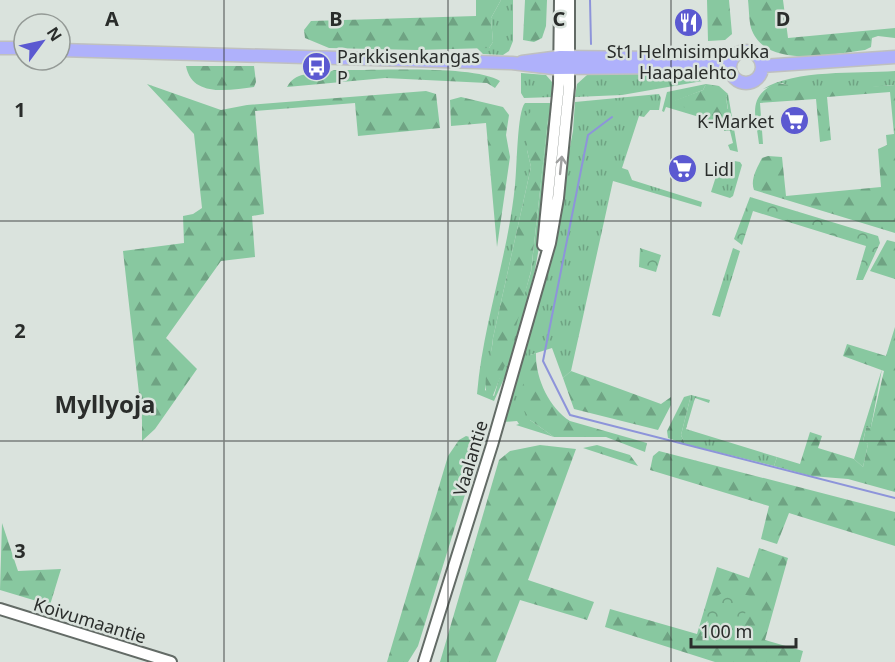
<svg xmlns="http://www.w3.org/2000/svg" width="895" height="662" font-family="'Noto Sans',sans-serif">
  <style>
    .grass { fill: url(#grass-tufts); fill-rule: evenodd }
    .forest { fill: url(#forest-firs) }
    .park { fill: url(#park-crowns) }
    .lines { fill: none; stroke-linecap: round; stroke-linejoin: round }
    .stream { stroke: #8d94da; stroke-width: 2 }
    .minor-casing { stroke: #636b66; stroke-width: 14 }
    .major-casing { stroke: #bfc0bf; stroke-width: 15 }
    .minor { stroke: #fff; stroke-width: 10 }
    .major { stroke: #afb1fb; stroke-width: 12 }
    .oneway { stroke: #9fa0a0 }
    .grid { fill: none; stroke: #2a2d2b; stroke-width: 1.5; stroke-opacity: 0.55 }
    .labels { text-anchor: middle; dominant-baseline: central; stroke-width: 5; stroke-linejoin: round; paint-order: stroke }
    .poi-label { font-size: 18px; fill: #2a2d2b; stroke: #dae3dd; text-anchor: start }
    .street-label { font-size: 18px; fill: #2a2d2b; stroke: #dae3dd }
    .district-label { font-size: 24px; font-weight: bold; fill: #2a2d2b; stroke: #dae3dd }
    .grid-label { font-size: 20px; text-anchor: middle; font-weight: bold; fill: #2a2d2b; stroke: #dae3dd; stroke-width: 5; stroke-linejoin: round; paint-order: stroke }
  </style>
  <defs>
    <pattern id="grass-tufts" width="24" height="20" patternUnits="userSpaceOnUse" patternTransform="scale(1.5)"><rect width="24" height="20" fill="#88c8a0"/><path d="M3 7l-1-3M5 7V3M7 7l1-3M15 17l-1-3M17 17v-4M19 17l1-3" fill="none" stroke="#6fa383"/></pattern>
    <pattern id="forest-firs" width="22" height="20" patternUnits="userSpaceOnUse" patternTransform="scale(1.5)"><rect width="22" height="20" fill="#88c8a0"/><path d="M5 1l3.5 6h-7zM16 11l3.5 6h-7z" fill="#6fa383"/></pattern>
    <pattern id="park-crowns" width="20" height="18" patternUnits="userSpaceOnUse" patternTransform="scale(1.5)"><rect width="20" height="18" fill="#88c8a0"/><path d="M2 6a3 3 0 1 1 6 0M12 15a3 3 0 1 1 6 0" fill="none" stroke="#6fa383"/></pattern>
  </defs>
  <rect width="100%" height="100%" fill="#dae3dd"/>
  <!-- grass -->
  <path class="grass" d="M 501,0 L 513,0 L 513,41 L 509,51 L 503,55 L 483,54 L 477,48 L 489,48 L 493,42 L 491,18 Z
    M 655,70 L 718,74 L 714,79 L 622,95 L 575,97 L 577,84 L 587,75 Z
    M 895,71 L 895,85 C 860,87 814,98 782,83 L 763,89 C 796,69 856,74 895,71 Z
    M 521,73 L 546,75 L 552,82 L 554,97 L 524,98 L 521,93 Z
    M 706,84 L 703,90 L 670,103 L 728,109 L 726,97 L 728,94 L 738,152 L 730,150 L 728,145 L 733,143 L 730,131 L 724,131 L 726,125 L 666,107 L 664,112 L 662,111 L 667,92 Z
    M 659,94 L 661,98 L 659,110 L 650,110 L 644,117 L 639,116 L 622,168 L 628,170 L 632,180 L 702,202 L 701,207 L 613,181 L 571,371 L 563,378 L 552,348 L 530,355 L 530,420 L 554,437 L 516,425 L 519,424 L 517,421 L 504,422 L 544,284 L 573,131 L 575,102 Z
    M 525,103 L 553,103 L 541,236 L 535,270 L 511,363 L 494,401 L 477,394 C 483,323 508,256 515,185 C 517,170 517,111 525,103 ZM 527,115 L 548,119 L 531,272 L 494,396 L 485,390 C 488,372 491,356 493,338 L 531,167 L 527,150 Z
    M 729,160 L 740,162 L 742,165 L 733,196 L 730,198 L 711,192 L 719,167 L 726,169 Z
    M 733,248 L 740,251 L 720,317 L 712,315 Z
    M 882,369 L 871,427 L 866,428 L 863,441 L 868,444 L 863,467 L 854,459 Z
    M 691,395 L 710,400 L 709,403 L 695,398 L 686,429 L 777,457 L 774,466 L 685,444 L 681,435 Z"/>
  <!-- forest -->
  <path class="forest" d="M 476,0 L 501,0 L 491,18 L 493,42 L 489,48 L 417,50 L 329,48 L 305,38 L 304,30 L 311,21 L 476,16 Z
    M 525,0 L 547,0 L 546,26 L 542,38 L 534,42 L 523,40 Z
    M 707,0 L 729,0 L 732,34 L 725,40 L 708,41 Z
    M 748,0 L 783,0 L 788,38 L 895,28 L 895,38 L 878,36 L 872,38 L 871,47 L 865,50 C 833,54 765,70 751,28 C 749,20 749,9 748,0 Z
    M 186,66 L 254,66 L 256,82 L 254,87 C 230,90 192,98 186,66 Z
    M 334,70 C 370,71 474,64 500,81 L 495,88 L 487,83 L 385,78 L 287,87 C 297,68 318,77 334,70 Z
    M 777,83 L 818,90 L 895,85 L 895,233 L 754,190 C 750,180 757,168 762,158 L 768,156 L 782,157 L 786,196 L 881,187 L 878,149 L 887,145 L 886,135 L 894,134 L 890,92 L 827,97 L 831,140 L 820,142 L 816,99 L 760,103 L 763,144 L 759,144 C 756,116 746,96 777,83 Z
    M 147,84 L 221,110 L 247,105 L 426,91 L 436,94 L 440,128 L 358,136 L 355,103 L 255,111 L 264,214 L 252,216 L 255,257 L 221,261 L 166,338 L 197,369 L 155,429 L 142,441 L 142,420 L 123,251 L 184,243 L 183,216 L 193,214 L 202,208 L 194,134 Z
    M 706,84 L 719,86 L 728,94 L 726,97 L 729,119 L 668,103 L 703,90 Z
    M 461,97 L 503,107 L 509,115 L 506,135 L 510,157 L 497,247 L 486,123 L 451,126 L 450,100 Z
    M 536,108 L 548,119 L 531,271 L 507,360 L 492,398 L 487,395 C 482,376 492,357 493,338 L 531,167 L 527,150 L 527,115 Z
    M 887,240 L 895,242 L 895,279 L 870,271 Z
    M 895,327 L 895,492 L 848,479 L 811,476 L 774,466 L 777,457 L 800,464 L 810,432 L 822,436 L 818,448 L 854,459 L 863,467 L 868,444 L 863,442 L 866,428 L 871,427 L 884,371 L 843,356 L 847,344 L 886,356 Z
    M 536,353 C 535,377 549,408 570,421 L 647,443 L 645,452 L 606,437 L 554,437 L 530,420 L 519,401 L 530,355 Z
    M 571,371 L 661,404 L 671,397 L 671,405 L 658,430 L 574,409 L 563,378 Z
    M 691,395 L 681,435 L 685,444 L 668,438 L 667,431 L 684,397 Z
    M 466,436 L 480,440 L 478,453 L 418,646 L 408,662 L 387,662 L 448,456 L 459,440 Z
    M 540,445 L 576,449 L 528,580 L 594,602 L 587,620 L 520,600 L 496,662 L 440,662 L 499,460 L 510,451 Z
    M 597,445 L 630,455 L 638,466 L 583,448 Z
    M 659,451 L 895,512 L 895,546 L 789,513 L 777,544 L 761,539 L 769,506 L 650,470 L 653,456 Z
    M 2,523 L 18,571 L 61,569 L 50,605 L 0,590 Z
    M 759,548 L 788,558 L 765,640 L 803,651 L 800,662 L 715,662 L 605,627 L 610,609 L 697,634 L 717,567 L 749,578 Z"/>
  <!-- park -->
  <path class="park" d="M 750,197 L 878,236 L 880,243 L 863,280 L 856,280 L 866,246 L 753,211 L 742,245 L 734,239 Z
    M 640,248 L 661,255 L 656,272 L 639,267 Z
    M 728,590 L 750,596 L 736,646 L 701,636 L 711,599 Z"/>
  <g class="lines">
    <!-- stream -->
    <path class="stream" d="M 590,0 L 591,44
      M 612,117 L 588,135 L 543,361 L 570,415 L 895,498"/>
    <defs>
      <path id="minor" d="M 543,245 L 559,84 L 560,0
        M 0,609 L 171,662
        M 424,662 L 492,445 L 550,243 L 558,198 L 569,87 L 569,0"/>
      <path id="major" d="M 0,48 L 24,48
        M 60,50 L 512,63 L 553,68 L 674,67 L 685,64
        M730 67a16 16 0 1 1 32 0a16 16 0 1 1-32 0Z
        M 522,62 L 560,57 L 657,58 L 685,64 L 729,66
        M 762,66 L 895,57"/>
    </defs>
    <!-- minor casing -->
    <use href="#minor" class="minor-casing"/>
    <!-- major casing -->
    <use href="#major" class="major-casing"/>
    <!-- minor -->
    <use href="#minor" class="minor"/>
    <!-- major -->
    <use href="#major" class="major"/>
  </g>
  <!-- one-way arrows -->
  <defs><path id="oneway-shaft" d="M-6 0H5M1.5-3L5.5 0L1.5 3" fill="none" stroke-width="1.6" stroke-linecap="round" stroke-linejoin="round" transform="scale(1.5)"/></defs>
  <use class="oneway" href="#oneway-shaft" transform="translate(561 165) rotate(-84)"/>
  <!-- grid -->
  <path class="grid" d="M 224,0 L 224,662M 448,0 L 448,662M 671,0 L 671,662M 0,221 L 895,221M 0,441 L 895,441"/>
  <!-- icons -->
  <defs>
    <symbol id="restaurant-disc" viewBox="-11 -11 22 22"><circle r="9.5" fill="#5b59d1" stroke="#dae3dd"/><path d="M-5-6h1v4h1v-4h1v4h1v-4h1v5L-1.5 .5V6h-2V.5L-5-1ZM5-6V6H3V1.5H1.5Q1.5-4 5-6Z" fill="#fff"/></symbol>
    <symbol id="bus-disc" viewBox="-11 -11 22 22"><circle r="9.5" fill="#5b59d1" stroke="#dae3dd"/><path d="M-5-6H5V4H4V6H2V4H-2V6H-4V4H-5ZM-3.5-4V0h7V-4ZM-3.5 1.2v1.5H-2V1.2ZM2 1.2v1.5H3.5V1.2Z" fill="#fff"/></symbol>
    <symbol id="supermarket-disc" viewBox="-11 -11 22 22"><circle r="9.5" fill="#5b59d1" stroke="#dae3dd"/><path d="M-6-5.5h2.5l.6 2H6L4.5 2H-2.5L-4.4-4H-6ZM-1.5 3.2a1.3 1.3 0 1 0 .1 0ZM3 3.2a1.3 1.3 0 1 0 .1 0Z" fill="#fff"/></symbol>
  </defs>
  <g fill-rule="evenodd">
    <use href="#restaurant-disc" x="672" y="6" width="33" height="33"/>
    <use href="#bus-disc" x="300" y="50" width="33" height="33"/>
    <use href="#supermarket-disc" x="778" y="104" width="33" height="33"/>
    <use href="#supermarket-disc" x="666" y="152" width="33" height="33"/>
  </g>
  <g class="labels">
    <!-- poi labels -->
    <g class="poi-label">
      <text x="688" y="51" text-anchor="middle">St1 Helmisimpukka<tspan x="688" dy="21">Haapalehto</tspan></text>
      <text x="337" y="56">Parkkisenkangas<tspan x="337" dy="21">P</tspan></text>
      <text x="774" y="121" text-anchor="end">K-Market</text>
      <text x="704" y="169">Lidl</text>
    </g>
    <!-- street labels -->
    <g class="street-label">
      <text transform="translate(470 458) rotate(-73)">Vaalantie</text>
      <text transform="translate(90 620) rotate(17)">Koivumaantie</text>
    </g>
    <!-- district labels -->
    <g class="district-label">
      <text x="105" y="403">Myllyoja</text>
    </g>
  </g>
  <g class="grid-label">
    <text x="112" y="26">A</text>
    <text x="336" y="26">B</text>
    <text x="559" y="26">C</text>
    <text x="783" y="26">D</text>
    <text x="20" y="117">1</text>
    <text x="20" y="338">2</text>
    <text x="20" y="558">3</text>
  </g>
  <!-- north arrow -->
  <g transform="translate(42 42) rotate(57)"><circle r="28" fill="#dae3dd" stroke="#949a96" stroke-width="1.5"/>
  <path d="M0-4.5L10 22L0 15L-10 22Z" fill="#5b59d1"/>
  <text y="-9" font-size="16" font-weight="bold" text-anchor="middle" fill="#2a2d2b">N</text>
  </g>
  <!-- scale -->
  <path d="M691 638v9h105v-9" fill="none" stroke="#2a2d2b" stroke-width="3"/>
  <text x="700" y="638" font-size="18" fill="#2a2d2b" stroke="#dae3dd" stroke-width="4.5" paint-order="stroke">100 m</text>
</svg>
